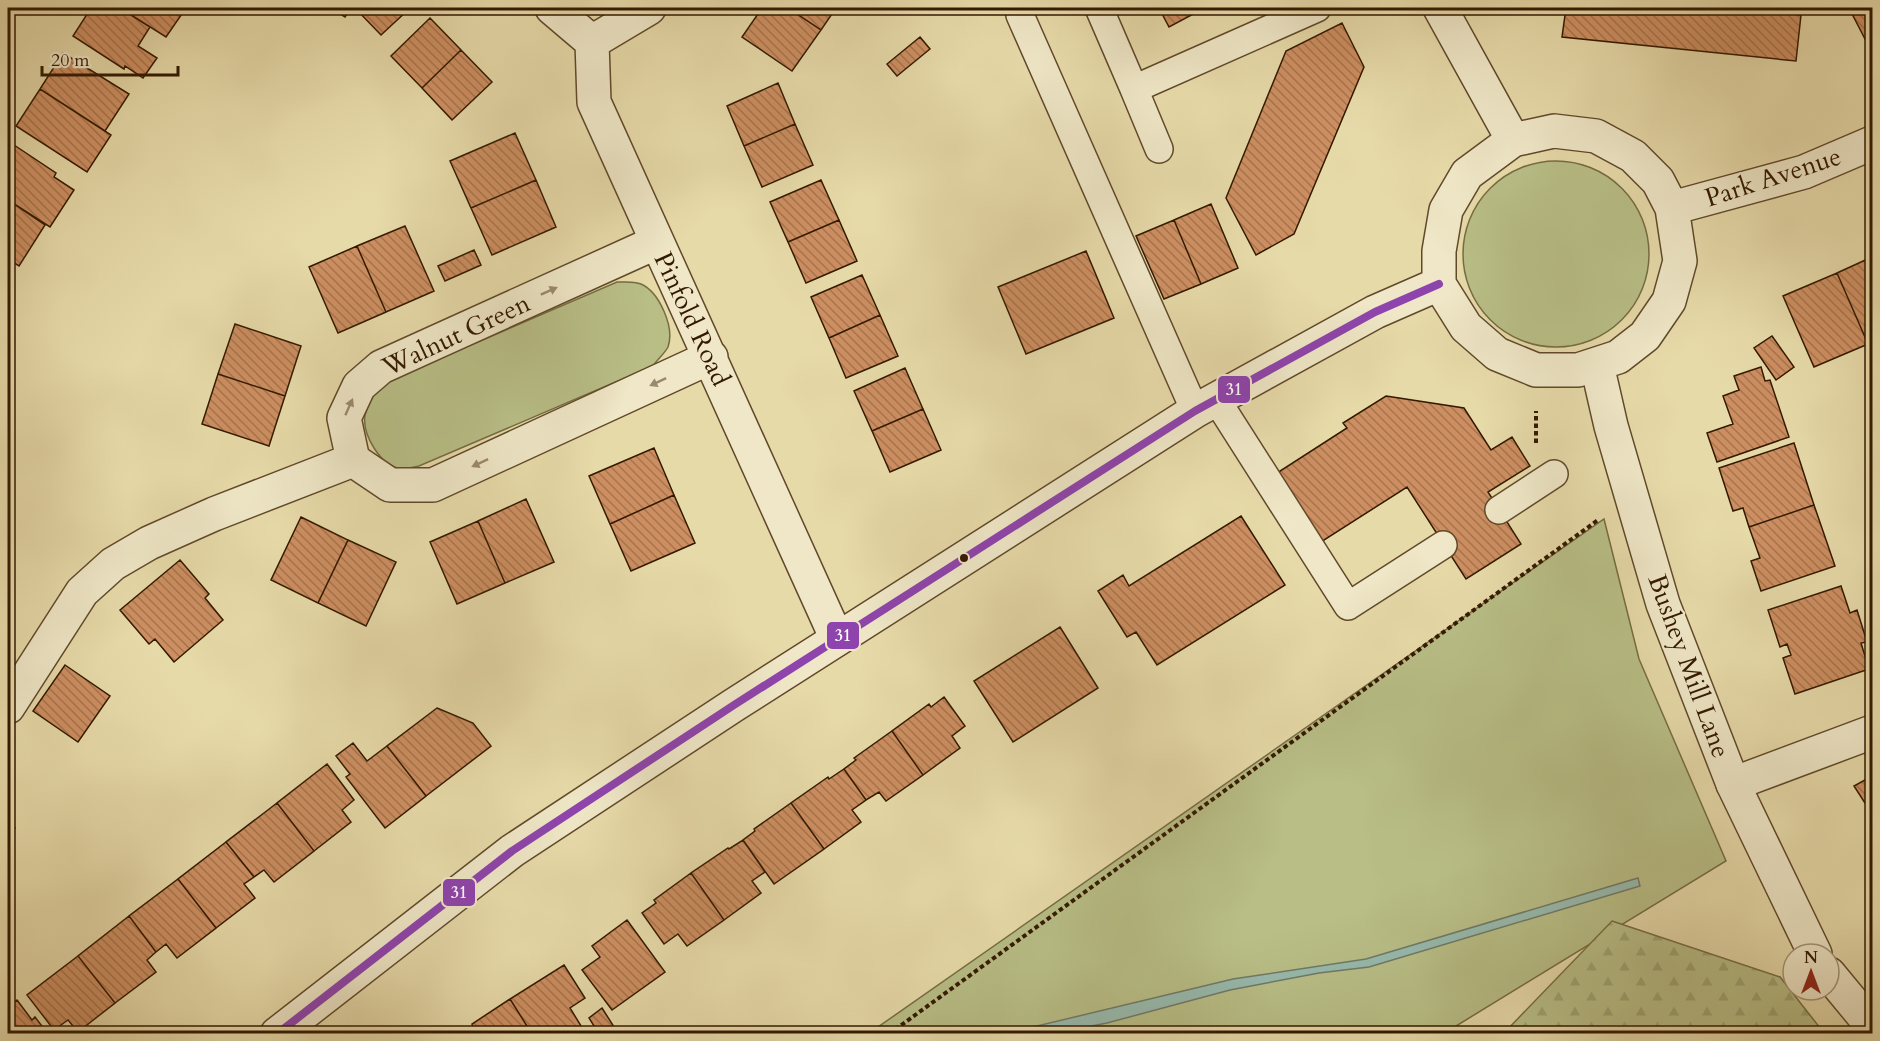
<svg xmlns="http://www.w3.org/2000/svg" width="1880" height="1041" font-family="Cardo,serif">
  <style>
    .green { fill: #b8be86; stroke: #766c43; stroke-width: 1.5 }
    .forest { fill: url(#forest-firs); stroke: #766c43; stroke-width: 1.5 }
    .water { fill: #97baad; stroke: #6f7a68; stroke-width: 1.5 }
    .building { fill: url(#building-back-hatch); stroke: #331900; stroke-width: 1.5 }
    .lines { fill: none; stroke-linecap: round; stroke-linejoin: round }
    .service-casing { stroke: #60492a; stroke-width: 30 }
    .minor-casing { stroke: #60492a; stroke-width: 36 }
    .tertiary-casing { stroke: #60492a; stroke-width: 36 }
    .path { stroke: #331900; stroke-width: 4; stroke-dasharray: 4.5 3; stroke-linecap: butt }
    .service { stroke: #efe7c7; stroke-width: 27 }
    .minor { stroke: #efe7c7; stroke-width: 33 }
    .tertiary { stroke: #efe7c7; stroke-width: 33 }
    .bus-1-casing { stroke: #efe7c7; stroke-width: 12 }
    .bus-1 { stroke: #8e44ad; stroke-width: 8 }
    .oneway { fill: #9a8a6d }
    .bus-dot { fill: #331900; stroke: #efe7c7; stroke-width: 2 }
    .labels { text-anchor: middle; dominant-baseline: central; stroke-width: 4.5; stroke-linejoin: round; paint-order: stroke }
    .street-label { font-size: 26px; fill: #331900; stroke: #efe7c7 }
    .line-badge { stroke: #efe7c7; stroke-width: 2 }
    .badge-label { font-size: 16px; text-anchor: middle; font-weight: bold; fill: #fff }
  </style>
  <defs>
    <pattern id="forest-firs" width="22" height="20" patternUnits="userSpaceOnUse" patternTransform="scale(1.5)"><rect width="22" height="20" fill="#b8be86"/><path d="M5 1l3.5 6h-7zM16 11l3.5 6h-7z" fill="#9fa372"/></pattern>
    <pattern id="building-back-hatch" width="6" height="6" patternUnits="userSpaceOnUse" patternTransform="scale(1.5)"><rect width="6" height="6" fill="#cd8f61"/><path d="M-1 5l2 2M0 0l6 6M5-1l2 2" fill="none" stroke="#a7744e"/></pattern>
  </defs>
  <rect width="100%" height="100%" fill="#e7daa9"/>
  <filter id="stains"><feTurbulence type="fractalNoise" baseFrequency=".00333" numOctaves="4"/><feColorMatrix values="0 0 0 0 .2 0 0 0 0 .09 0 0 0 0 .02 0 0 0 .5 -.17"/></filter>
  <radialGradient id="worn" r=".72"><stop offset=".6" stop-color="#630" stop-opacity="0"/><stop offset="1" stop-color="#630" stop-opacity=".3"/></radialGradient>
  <!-- green -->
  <path class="green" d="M1463 254a93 93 0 1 1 186 0a93 93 0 1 1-186 0Z
    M 617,282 C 624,282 634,281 641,284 C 659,292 675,327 668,347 C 665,353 657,360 653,366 L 419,466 C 414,467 406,469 401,469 C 380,466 362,434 365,415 C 368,401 374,393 383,383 Z
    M 1604,519 L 1639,659 L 1726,861 L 1456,1026 L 1453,1033 L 868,1034 Z"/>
  <!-- forest -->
  <path class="forest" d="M 1612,921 L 1780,977 L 1824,1033 L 1504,1033 Z"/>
  <!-- water -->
  <path class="water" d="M 1638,878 L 1640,886 L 1369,967 L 1319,973 L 1230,990 L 1107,1023 L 1056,1033 L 1008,1033 L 1233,979 L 1366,959 Z"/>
  <!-- building -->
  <path class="building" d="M 91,8 L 120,8 L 150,27 L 138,46 L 157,58 L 143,78 L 125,66 L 124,69 L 73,36 Z
    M 120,8 L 186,8 L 166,37 Z
    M 331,8 L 351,8 L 345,17 Z
    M 355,8 L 406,8 L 408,10 L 381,35 Z
    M 762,8 L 788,8 L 821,30 L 792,71 L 742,37 Z
    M 788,8 L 836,8 L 821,30 Z
    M 1159,8 L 1197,8 L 1199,11 L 1169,27 Z
    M 1566,8 L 1727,8 L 1801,15 L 1796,61 L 1562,37 Z
    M 1849,8 L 1872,8 L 1872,35 L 1865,39 Z
    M 430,18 L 461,50 L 422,88 L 391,56 Z
    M 1342,23 L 1364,67 L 1294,234 L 1256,255 L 1226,198 L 1286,51 Z
    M 920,37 L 930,49 L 897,76 L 887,64 Z
    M 461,50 L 492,82 L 452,120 L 422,88 Z
    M 63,53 L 129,94 L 105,131 L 40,89 Z
    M 778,83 L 795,124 L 744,146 L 727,106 Z
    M 40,89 L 111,135 L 87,172 L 16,126 Z
    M 795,124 L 813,165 L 762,187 L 744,146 Z
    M 515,133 L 536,180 L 471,208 L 450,161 Z
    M 8,141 L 56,173 L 54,177 L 74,190 L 50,227 L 8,200 Z
    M 536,180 L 556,227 L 492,255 L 471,208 Z
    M 821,180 L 839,220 L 788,242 L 770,202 Z
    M 8,200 L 45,225 L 19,266 L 8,259 Z
    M 1211,204 L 1238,268 L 1201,284 L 1174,220 Z
    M 839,220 L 857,261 L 806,283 L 788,242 Z
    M 1174,220 L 1201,284 L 1164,299 L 1136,236 Z
    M 405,226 L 434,291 L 386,312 L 357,246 Z
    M 357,246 L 386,312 L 338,333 L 309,267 Z
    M 474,250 L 481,265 L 445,281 L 438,266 Z
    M 1086,251 L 1114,318 L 1026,354 L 998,287 Z
    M 1872,257 L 1872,342 L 1868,344 L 1837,273 Z
    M 1837,273 L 1868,344 L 1814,367 L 1783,296 Z
    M 862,275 L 880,315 L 829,338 L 811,297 Z
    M 880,315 L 898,356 L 846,378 L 829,338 Z
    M 235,324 L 301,346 L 285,396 L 218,374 Z
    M 1772,336 L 1794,367 L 1776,380 L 1754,348 Z
    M 1761,367 L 1765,381 L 1770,380 L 1789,437 L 1717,462 L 1707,433 L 1733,424 L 1723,396 L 1739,390 L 1734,376 Z
    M 905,368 L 923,409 L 872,431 L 854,391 Z
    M 218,374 L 285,396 L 269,446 L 202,424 Z
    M 1386,396 L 1464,408 L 1491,450 L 1512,437 L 1530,466 L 1488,492 L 1521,544 L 1466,579 L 1407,487 L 1321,542 L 1277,473 L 1347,428 L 1343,423 Z
    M 923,409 L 941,450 L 890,472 L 872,431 Z
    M 1794,443 L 1814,505 L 1749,527 L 1743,508 L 1733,511 L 1719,468 Z
    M 654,448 L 674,495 L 610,524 L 589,476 Z
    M 674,495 L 695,543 L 631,571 L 610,524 Z
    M 526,499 L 554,562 L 505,583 L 478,521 Z
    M 1814,505 L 1835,566 L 1761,591 L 1751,561 L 1760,558 L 1749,527 Z
    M 1241,516 L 1285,585 L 1157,665 L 1136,632 L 1127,637 L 1098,591 L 1123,575 L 1129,586 Z
    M 301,517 L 348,540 L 318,603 L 271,580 Z
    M 478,521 L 505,583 L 457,604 L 430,542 Z
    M 348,540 L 396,562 L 366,626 L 318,603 Z
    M 180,560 L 209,594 L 205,598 L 223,620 L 174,662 L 155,639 L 149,644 L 120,610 Z
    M 1841,586 L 1850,613 L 1857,610 L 1867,642 L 1861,643 L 1869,669 L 1795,694 L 1783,658 L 1791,655 L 1787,644 L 1780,647 L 1768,610 Z
    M 1060,627 L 1098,688 L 1013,742 L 974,681 Z
    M 65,665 L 110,696 L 78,742 L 33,711 Z
    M 944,697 L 965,726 L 952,736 L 960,748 L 923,775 L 892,731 L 929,704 L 931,707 Z
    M 437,708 L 473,723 L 491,746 L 426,796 L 387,746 Z
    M 892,731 L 923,775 L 886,801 L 879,792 L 866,800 L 844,769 L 856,760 L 854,758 Z
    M 353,743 L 367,761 L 387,746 L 426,796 L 385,828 L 346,777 L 350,774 L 336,756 Z
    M 327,764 L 354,800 L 342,810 L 351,822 L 314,851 L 277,803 Z
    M 844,769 L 866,800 L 852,810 L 861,822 L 824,849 L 791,803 L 828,777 L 829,779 Z
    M 1872,776 L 1872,814 L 1854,786 Z
    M 277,803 L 314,851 L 274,882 L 264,870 L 254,877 L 226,842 Z
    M 791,803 L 824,849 L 774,884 L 743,840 L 755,831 L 754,829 Z
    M 8,823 L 15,828 L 8,839 Z
    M 743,840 L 765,872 L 752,881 L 761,893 L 724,920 L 691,873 L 728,848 L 729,849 Z
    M 226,842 L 254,877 L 244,884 L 255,898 L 216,928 L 178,879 Z
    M 691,873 L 724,920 L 687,946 L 678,934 L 664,944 L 642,913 L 656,903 L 654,900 Z
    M 178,879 L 216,928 L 177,958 L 166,944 L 156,952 L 129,916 Z
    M 129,916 L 156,952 L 147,960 L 156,972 L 115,1003 L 78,956 Z
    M 627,920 L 665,972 L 612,1010 L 582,970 L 600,957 L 592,946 Z
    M 78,956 L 115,1003 L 78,1032 L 68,1020 L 54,1030 L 27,995 Z
    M 564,965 L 585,998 L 570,1008 L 586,1034 L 532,1034 L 510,999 Z
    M 510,999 L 532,1034 L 462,1034 L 473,1027 L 472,1024 Z
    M 17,1000 L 32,1020 L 35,1017 L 48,1034 L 14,1034 L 16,1032 L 8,1022 L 8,1007 Z
    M 602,1008 L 616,1030 L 611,1034 L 599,1034 L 589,1018 Z"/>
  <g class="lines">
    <defs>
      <path id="service" d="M 1099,8 L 1134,89 L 1317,8
        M 1020,15 L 1195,411
        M 1134,89 L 1159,149
        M 1216,399 L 1348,606 L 1443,545
        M 1499,510 L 1554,474"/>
      <path id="minor" d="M 552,8 L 592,42 L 594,102 L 837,639
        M 592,42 L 649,8
        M 657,242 L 381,367 L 359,386 L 344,418 L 353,460 L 390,485 L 433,485 L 711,357
        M 8,707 L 82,592 L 113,564 L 149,543 L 214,514 L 353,460
        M 1733,784 L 1872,732"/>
      <path id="tertiary" d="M 1440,8 L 1513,140
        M 1554,131 L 1596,136 L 1633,156 L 1658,181 L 1672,208 L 1680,261 L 1669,301 L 1645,336 L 1618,357 L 1578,370 L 1536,370 L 1497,354 L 1466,327 L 1439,284 L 1439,251 L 1446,210 L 1467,174 L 1513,140 Z
        M 1672,208 L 1804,172 L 1872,143
        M 1597,365 L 1611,426 L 1663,604 L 1733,784 L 1815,954
        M 1829,974 L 1872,1026
        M 277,1034 L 512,851 L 734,705 L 1195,411 L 1375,312 L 1439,284"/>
    </defs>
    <!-- service casing -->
    <use href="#service" class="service-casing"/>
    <!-- minor casing -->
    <use href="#minor" class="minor-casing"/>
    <!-- tertiary casing -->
    <use href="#tertiary" class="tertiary-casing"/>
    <!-- path -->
    <path class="path" d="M 1536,443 L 1536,411
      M 889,1034 L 1598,520"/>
    <!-- service -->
    <use href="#service" class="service"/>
    <!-- minor -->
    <use href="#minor" class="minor"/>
    <!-- tertiary -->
    <use href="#tertiary" class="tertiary"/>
    <defs>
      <path id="bus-1" d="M 277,1034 L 512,851 L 734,705 L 1195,411 L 1375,312 L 1439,284"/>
    </defs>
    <!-- bus-1 casing -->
    <use href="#bus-1" class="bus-1-casing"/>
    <!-- bus-1 -->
    <use href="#bus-1" class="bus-1"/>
  </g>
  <!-- one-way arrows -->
  <defs><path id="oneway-solid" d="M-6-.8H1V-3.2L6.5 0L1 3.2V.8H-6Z" transform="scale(1.5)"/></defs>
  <g class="oneway">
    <use href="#oneway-solid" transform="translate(549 291) rotate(-24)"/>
    <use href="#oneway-solid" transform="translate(658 382) rotate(155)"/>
    <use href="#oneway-solid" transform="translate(349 407) rotate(-66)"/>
    <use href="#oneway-solid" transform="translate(480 463) rotate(155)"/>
  </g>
  <!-- markers -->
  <circle class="bus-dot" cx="964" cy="558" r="5"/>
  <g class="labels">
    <!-- street labels -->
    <g class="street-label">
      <text transform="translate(1773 177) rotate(-18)">Park Avenue</text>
      <text transform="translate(692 319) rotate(65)">Pinfold Road</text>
      <text transform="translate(456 335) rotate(-25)">Walnut Green</text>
      <text transform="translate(1689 666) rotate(70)">Bushey Mill Lane</text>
    </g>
  </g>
  <g class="line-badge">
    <rect x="1217" y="375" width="34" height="29" rx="6" fill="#8e44ad"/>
    <rect x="826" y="621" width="34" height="29" rx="6" fill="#8e44ad"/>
    <rect x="442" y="878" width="34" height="29" rx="6" fill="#8e44ad"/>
  </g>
  <g class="badge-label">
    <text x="1234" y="395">31</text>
    <text x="843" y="641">31</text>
    <text x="459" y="898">31</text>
  </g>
  <!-- margin -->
  <rect width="1880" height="1041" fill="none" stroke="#e7daa9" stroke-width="30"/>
  <rect x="9" y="9" width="1862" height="1023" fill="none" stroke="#331900" stroke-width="3"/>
  <rect x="15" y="15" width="1850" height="1011" fill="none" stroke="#331900" stroke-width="1.5"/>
  <!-- north arrow -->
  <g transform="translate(1811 972)"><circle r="28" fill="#efe7c7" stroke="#a49577" stroke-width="1.5"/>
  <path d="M0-4.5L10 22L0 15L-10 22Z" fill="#8f2418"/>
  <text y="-9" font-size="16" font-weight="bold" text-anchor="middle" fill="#331900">N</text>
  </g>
  <!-- scale -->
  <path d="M42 66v9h136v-9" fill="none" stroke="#331900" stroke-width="3"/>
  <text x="51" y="66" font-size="18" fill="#331900" stroke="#efe7c7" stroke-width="4.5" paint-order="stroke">20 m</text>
  <rect width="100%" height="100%" filter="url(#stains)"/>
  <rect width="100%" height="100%" fill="url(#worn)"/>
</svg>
